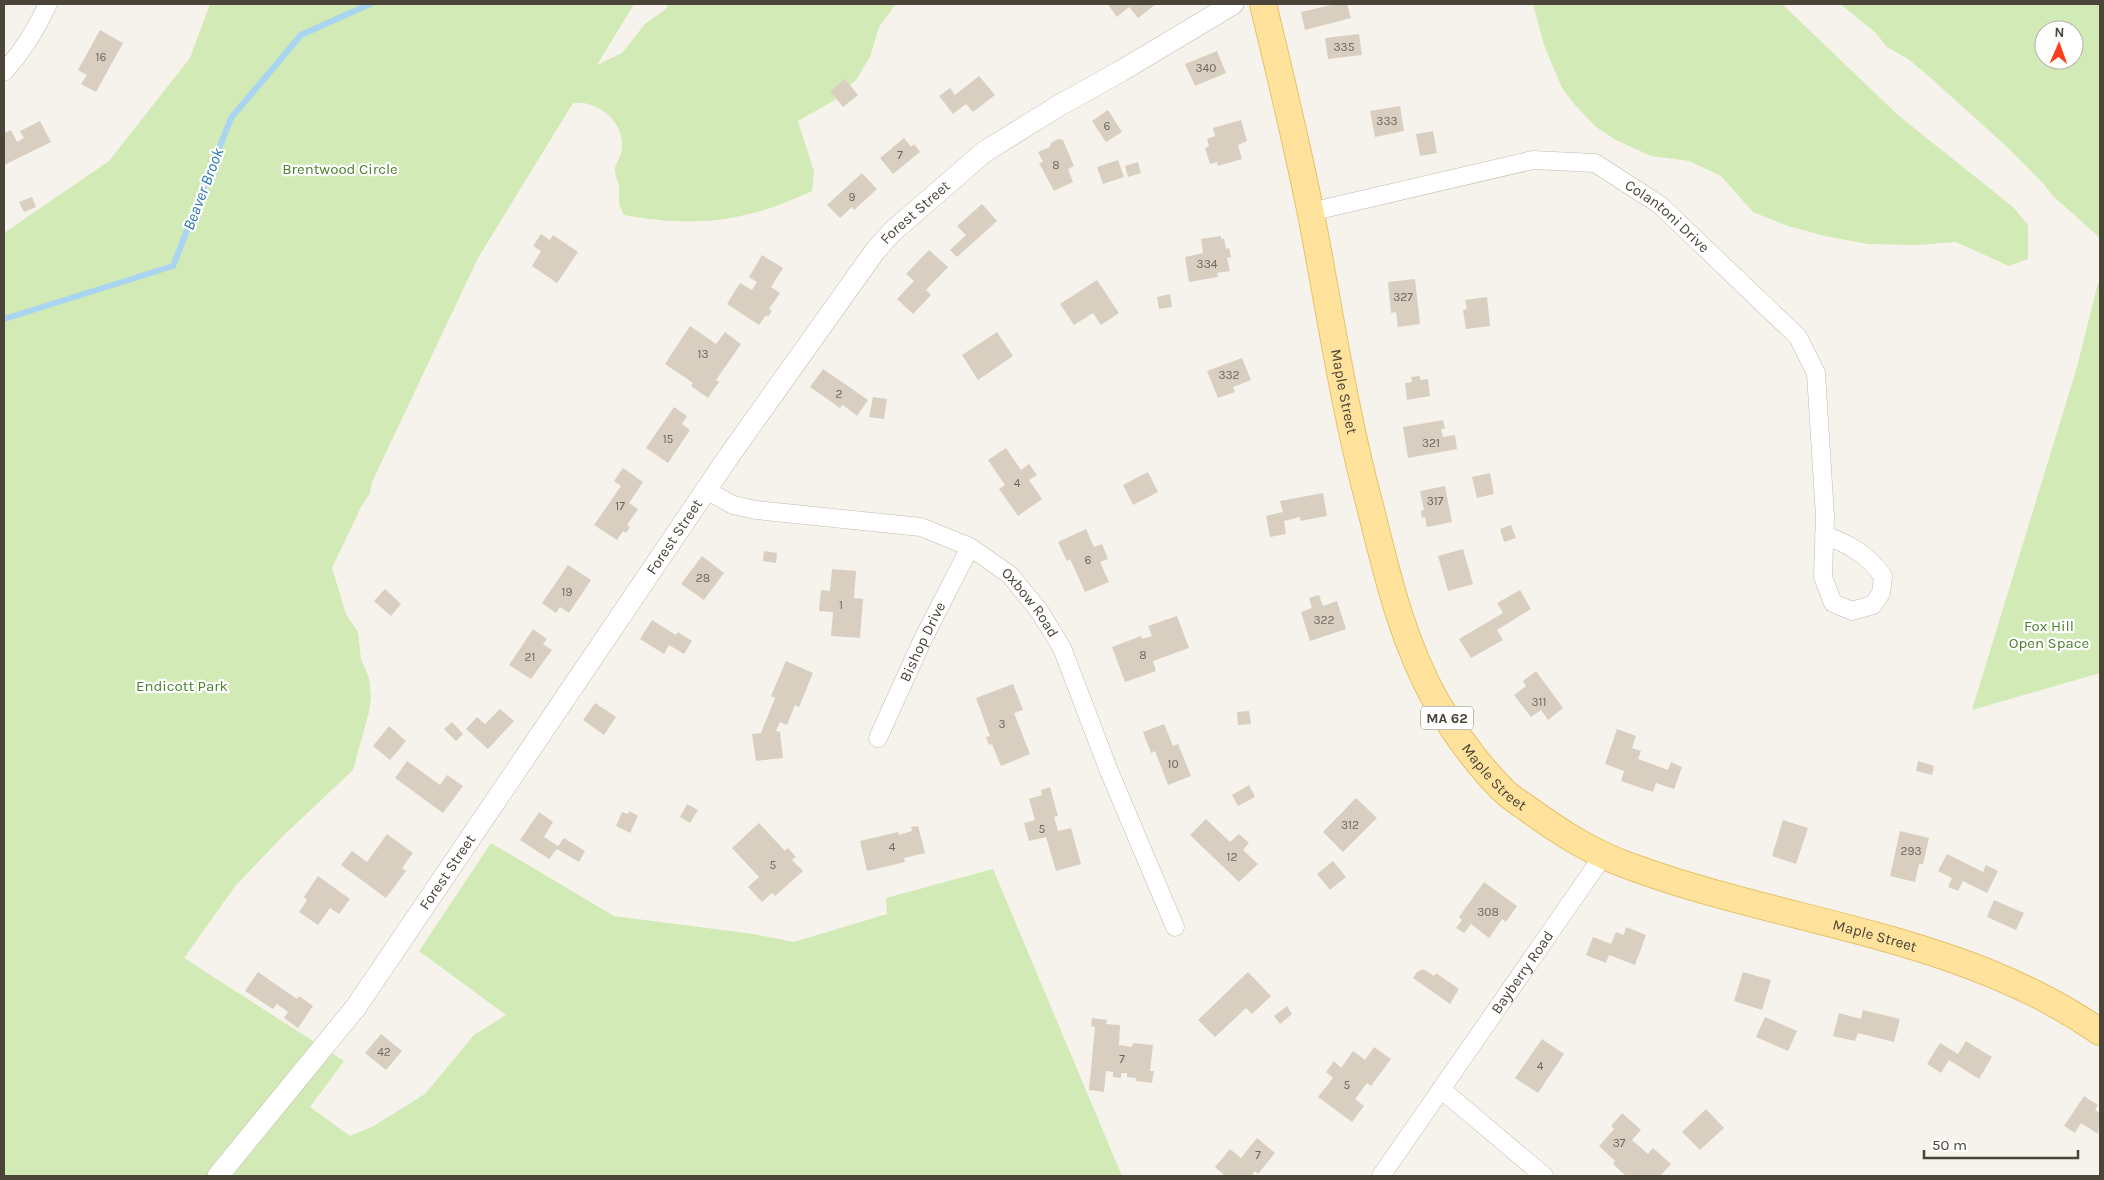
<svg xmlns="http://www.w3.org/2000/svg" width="2104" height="1180" font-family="Karla,sans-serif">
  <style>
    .green { fill: #d2eab5; fill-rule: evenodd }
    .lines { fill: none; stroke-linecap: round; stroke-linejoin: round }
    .stream { stroke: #a9d4f2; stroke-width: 6 }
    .building { fill: #d8cfc1 }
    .minor-casing { stroke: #c2bbae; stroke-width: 19 }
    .tertiary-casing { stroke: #c2bbae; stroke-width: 22 }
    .primary-casing { stroke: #e6c16a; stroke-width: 28 }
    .minor { stroke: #fff; stroke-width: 18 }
    .tertiary { stroke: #fff; stroke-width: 21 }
    .primary { stroke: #ffe39c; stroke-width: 26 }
    .labels { text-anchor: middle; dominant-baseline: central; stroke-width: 4.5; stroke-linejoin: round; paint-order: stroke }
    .number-label { font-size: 12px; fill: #6e675b }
    .shield { fill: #fff; stroke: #817c74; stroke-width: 1 }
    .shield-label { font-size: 14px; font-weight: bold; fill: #4b4439 }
    .park-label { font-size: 15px; fill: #4a7f2a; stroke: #fff }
    .street-label { font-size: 15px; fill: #4b4439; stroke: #fff }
    .water-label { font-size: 16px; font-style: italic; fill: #2e7ab2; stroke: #fff }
  </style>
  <rect width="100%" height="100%" fill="#f6f3ec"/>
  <!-- green -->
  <path class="green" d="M 210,4 L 634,4 L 597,65 L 622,53 L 645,24 L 666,9 L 668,4 L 896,4 L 879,27 L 870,57 L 856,80 L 833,101 L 798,121 L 814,172 L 812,191 C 747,222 694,228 624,215 C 616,200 620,200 619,186 C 618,181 615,176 615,171 C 614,165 620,159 621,153 C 628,124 599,100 573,103 L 478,258 L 372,482 L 370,493 L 361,507 L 332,568 L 346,614 L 358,632 L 361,659 L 369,678 L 371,697 L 369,712 L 353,770 L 284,835 L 236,885 L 184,958 L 344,1061 L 310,1107 L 350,1136 L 372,1127 L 425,1094 L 474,1035 L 506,1015 L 419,951 L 491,843 L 614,916 L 753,934 L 794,942 L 887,914 L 886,898 L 993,869 L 1122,1176 L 4,1176 L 4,233 L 109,161 L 190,58 Z
    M 1533,4 L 1782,4 L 1899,116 L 2013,207 L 2028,225 L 2028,259 L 2009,266 L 1956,242 L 1918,245 L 1868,244 L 1825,236 L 1788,226 L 1753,212 L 1721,176 L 1689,161 L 1651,156 L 1616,140 L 1596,127 L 1575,105 L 1562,88 L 1544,45 Z
    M 1840,4 L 2100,4 L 2100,238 L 2053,196 L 2042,182 L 2006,146 L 1933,80 L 1908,59 L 1887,47 L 1875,32 ZM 2044,30 L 2074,30 L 2074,60 L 2044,60 Z
    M 2098,283 L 2100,284 L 2100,673 L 1972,710 L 2077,367 Z"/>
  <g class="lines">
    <!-- stream -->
    <path class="stream" d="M 4,319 L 173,266 L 231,118 L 301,35 L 370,4"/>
  </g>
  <!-- building -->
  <path class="building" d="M 1111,4 L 1156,4 L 1138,18 L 1129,7 L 1117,17 L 1109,6 Z
    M 1335,4 L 1347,4 L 1351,18 L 1305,30 L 1301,12 Z
    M 100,30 L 123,43 L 96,92 L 81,84 L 87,75 L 78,70 Z
    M 1359,34 L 1362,55 L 1328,59 L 1325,38 Z
    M 1217,51 L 1226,73 L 1195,86 L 1185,64 Z
    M 979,76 L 995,95 L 973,112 L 966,104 L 953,114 L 939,96 L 950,88 L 955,95 Z
    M 845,79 L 858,95 L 843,107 L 830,91 Z
    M 1400,106 L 1404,131 L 1375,137 L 1370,111 Z
    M 1108,110 L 1122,132 L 1106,142 L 1092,121 Z
    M 1241,120 L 1247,141 L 1238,145 L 1242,159 L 1218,166 L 1217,162 L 1210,164 L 1205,148 L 1209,146 L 1207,139 L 1215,136 L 1213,128 Z
    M 40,121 L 51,142 L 4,165 L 4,133 L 11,130 L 17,142 L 24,138 L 20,131 Z
    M 1433,131 L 1437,153 L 1420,156 L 1416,134 Z
    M 904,138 L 911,147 L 914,144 L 920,152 L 893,174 L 880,158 Z
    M 1058,139 L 1063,140 L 1074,166 L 1068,169 L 1073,182 L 1054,191 L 1039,163 L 1043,162 L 1038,152 L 1050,147 L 1051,143 Z
    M 1118,160 L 1124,177 L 1103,184 L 1097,167 Z
    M 1138,162 L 1141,173 L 1128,177 L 1125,166 Z
    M 862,173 L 877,189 L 854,210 L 852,207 L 840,218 L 827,205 Z
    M 32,197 L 36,207 L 24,212 L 19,202 Z
    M 982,204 L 997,221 L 957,257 L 950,250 L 966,235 L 957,226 Z
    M 541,234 L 550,240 L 553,235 L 578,252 L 557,283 L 532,266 L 541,251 L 533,246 Z
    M 1221,236 L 1221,239 L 1224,238 L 1226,249 L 1229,248 L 1231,257 L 1227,258 L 1230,271 L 1217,273 L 1218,277 L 1189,282 L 1185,257 L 1203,253 L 1201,239 Z
    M 929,250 L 948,267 L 926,290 L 931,295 L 913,314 L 897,299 L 914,281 L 906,274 Z
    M 762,255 L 783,268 L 771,287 L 780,293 L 769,309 L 772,311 L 768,317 L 766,315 L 759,325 L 727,304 L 740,283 L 752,290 L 757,282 L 749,277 Z
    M 1415,279 L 1420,324 L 1398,327 L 1396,312 L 1391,313 L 1388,282 Z
    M 1097,280 L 1119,313 L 1101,325 L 1093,313 L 1074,325 L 1060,304 Z
    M 1170,294 L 1172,307 L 1159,309 L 1157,297 Z
    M 1487,297 L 1490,326 L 1466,329 L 1463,310 L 1467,309 L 1465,300 Z
    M 690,326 L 716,344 L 725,332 L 741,344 L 716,380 L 719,382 L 708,398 L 691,386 L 693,383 L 665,364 Z
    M 997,332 L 1013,356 L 978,380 L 962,355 Z
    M 1242,358 L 1251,380 L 1233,387 L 1235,392 L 1218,398 L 1207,371 Z
    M 823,369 L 868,400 L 857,416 L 843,405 L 840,408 L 810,387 Z
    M 1420,376 L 1420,380 L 1428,379 L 1430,396 L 1407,400 L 1405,383 L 1412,382 L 1411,377 Z
    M 873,397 L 887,399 L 884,419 L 869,417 Z
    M 674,407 L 687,416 L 682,424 L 690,430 L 668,463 L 646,448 Z
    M 1443,420 L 1445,429 L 1441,429 L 1443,437 L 1455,435 L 1457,449 L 1408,458 L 1403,427 Z
    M 1006,448 L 1021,470 L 1029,464 L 1037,475 L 1029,480 L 1042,499 L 1018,516 L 999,489 L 1005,485 L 988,460 Z
    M 623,468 L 643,482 L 629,503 L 638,509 L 627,525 L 630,527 L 626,533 L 623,531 L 617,540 L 594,525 L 621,486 L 614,481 Z
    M 1148,472 L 1158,492 L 1133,505 L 1123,485 Z
    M 1490,473 L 1494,494 L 1477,498 L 1472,477 Z
    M 1445,486 L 1452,522 L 1427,527 L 1425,517 L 1422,518 L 1421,511 L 1424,510 L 1420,491 Z
    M 1323,493 L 1327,516 L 1300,521 L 1300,517 L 1284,521 L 1286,534 L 1270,537 L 1266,516 L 1283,512 L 1280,501 Z
    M 1511,525 L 1516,538 L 1504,542 L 1500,529 Z
    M 1086,529 L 1094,547 L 1102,544 L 1108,559 L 1100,562 L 1109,582 L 1085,592 L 1070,559 L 1067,561 L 1058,542 Z
    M 1463,549 L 1473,584 L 1448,591 L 1438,556 Z
    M 764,551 L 777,553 L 776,563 L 763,561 Z
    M 702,556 L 724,573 L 704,600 L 681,584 Z
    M 568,565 L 591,580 L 569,613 L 560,607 L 556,613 L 542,603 Z
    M 832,569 L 856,571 L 854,598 L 863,599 L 860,638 L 831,636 L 833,612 L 819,611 L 821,590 L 830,591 Z
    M 385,589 L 401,604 L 391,616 L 374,601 Z
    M 1520,590 L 1531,609 L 1497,630 L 1503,640 L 1471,658 L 1459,639 L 1503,613 L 1497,603 Z
    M 1319,595 L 1323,606 L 1337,601 L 1346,629 L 1310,641 L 1301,612 L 1312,608 L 1309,598 Z
    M 1177,616 L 1189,648 L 1153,661 L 1156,671 L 1125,682 L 1112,647 L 1141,636 L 1142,639 L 1152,636 L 1148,626 Z
    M 652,620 L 676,635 L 678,632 L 692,641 L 684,654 L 669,645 L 664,654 L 640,639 Z
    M 533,629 L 547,639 L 543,644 L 552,650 L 531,679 L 509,665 Z
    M 786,661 L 813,673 L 799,707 L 795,705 L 787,725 L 780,722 L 776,731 L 780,732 L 783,758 L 756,761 L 752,734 L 761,733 L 775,698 L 771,696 Z
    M 1536,671 L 1563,708 L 1548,720 L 1541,710 L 1531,717 L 1514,695 L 1526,686 L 1523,681 Z
    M 1013,684 L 1023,710 L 1014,713 L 1030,754 L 1001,766 L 992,744 L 989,745 L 986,737 L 990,736 L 976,698 Z
    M 595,703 L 616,717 L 604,735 L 583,720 Z
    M 500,709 L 514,721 L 488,749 L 466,729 L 477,717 L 485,724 Z
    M 1249,711 L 1251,724 L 1238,725 L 1237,712 Z
    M 452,722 L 463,734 L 456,741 L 444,729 Z
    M 1164,724 L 1173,746 L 1178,744 L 1191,776 L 1168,785 L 1155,751 L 1151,753 L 1143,732 Z
    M 389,726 L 406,741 L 390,760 L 373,746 Z
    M 1617,729 L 1636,736 L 1632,748 L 1641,751 L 1638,759 L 1668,770 L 1671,762 L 1682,767 L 1674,789 L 1656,783 L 1653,792 L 1621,781 L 1624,771 L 1605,764 Z
    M 407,761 L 440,785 L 447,775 L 463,786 L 443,813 L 395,778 Z
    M 1918,761 L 1934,766 L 1932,775 L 1916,771 Z
    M 1249,785 L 1255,797 L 1238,806 L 1232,795 Z
    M 1050,787 L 1058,816 L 1054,817 L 1058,831 L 1071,828 L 1081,864 L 1056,871 L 1046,837 L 1029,841 L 1024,823 L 1035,820 L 1029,799 L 1042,795 L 1041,790 Z
    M 1356,798 L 1377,818 L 1343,852 L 1323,832 Z
    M 687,804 L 698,810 L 690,823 L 680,817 Z
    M 629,811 L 638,816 L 630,833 L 616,826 L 622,812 L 628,814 Z
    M 539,812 L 553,822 L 544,837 L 558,846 L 564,838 L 585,851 L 579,862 L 557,849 L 549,859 L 520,840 Z
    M 1206,819 L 1230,842 L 1239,834 L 1249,843 L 1243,850 L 1258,864 L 1239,882 L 1190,835 Z
    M 1783,820 L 1808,828 L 1796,864 L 1772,856 Z
    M 759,823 L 785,851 L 788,848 L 796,857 L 792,860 L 803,871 L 775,896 L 772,893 L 762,902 L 748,887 L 759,877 L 732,848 Z
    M 918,826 L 925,853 L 904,858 L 905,862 L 867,871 L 860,841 L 898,832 L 899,835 L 912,831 L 911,827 Z
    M 1900,831 L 1929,838 L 1923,864 L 1919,864 L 1915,882 L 1890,876 Z
    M 387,834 L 413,853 L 402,868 L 406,871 L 386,898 L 341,865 L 352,851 L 367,862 Z
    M 1947,854 L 1983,872 L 1986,865 L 1998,871 L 1987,893 L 1963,881 L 1958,891 L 1948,887 L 1952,878 L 1938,871 Z
    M 1333,861 L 1346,877 L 1330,890 L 1317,874 Z
    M 318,876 L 350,899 L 339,914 L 330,908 L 318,925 L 299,912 L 307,900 L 304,897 Z
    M 1484,882 L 1517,906 L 1506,922 L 1502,919 L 1489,938 L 1471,924 L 1464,933 L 1456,928 L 1462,920 L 1459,917 Z
    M 1994,900 L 2024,913 L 2016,930 L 1987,917 Z
    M 1626,927 L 1646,935 L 1635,965 L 1609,955 L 1606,963 L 1586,955 L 1593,937 L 1611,944 L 1616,932 L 1624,935 Z
    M 1423,969 L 1434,976 L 1436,973 L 1459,989 L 1450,1004 L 1413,978 L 1417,972 Z
    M 258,972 L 297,999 L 299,996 L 313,1006 L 298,1028 L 284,1018 L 288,1012 L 277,1004 L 273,1009 L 245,991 Z
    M 1248,972 L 1271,996 L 1252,1014 L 1246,1008 L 1215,1037 L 1198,1020 Z
    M 1743,972 L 1771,980 L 1762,1010 L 1734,1001 Z
    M 1287,1006 L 1292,1014 L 1280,1024 L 1274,1016 Z
    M 1863,1010 L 1900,1019 L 1894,1042 L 1858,1033 L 1855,1041 L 1833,1036 L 1839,1013 L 1861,1019 Z
    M 1765,1017 L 1797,1031 L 1788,1051 L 1756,1037 Z
    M 1092,1018 L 1107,1020 L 1106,1024 L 1120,1025 L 1119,1045 L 1132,1047 L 1133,1043 L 1153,1045 L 1150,1071 L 1154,1071 L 1152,1083 L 1136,1081 L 1136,1078 L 1127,1077 L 1127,1073 L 1121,1073 L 1121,1078 L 1113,1077 L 1113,1072 L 1106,1071 L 1104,1092 L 1089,1090 L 1095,1027 L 1091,1026 Z
    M 381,1034 L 402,1051 L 386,1070 L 365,1053 Z
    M 1542,1039 L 1564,1054 L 1538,1093 L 1515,1078 Z
    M 1966,1041 L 1992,1057 L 1979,1079 L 1949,1060 L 1941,1073 L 1927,1064 L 1940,1043 L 1958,1054 Z
    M 1374,1047 L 1391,1059 L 1371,1086 L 1367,1083 L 1355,1099 L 1364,1106 L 1352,1122 L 1318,1097 L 1333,1078 L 1326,1072 L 1334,1061 L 1341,1068 L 1353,1051 L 1365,1060 Z
    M 2084,1096 L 2098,1105 L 2095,1110 L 2100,1113 L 2098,1134 L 2081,1123 L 2075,1133 L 2064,1126 Z
    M 1706,1109 L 1724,1128 L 1700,1150 L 1682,1132 Z
    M 1622,1113 L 1641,1130 L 1632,1140 L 1648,1154 L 1653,1148 L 1671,1164 L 1660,1176 L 1626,1176 L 1613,1164 L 1615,1161 L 1599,1146 L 1614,1129 L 1611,1126 Z
    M 1257,1138 L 1275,1153 L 1258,1174 L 1255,1171 L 1251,1176 L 1225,1176 L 1215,1167 L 1230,1149 L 1241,1158 Z"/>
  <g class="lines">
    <defs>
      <g id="minor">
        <path d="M 4,72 C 23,51 36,30 48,4"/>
        <path id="s1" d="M 1310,212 L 1533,160 L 1595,163 L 1660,205 L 1798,337 L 1816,373 L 1825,516 L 1823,577 L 1833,603 L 1852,611 L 1873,605 L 1881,593 L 1883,576 C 1867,554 1849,544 1824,535"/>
        <path id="s2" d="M 706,490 L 733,505 L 756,510 L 921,527 L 970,547 L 1010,575 L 1040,612 L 1062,648 L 1109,771 L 1175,927"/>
        <path id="s3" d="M 878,738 L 923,639 L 970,547"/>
        <path d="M 1441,1089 L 1544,1176"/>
        <path id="s4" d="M 1381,1176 L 1603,856"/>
      </g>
      <g id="tertiary">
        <path id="s5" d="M 218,1176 L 356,1007 L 729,456 L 875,251 L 892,232 L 984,152 L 1060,105 L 1121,71 L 1233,4"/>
      </g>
      <g id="primary">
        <path id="s6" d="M 1263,4 C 1280,74 1297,144 1311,214 C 1330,312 1344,410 1370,506 C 1387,574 1402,641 1437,703 C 1455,733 1479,767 1505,792 C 1511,798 1521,804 1528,809 C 1561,833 1594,854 1632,867 C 1787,924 1961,935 2100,1032"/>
      </g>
    </defs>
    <!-- minor casing -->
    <use href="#minor" class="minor-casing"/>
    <!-- tertiary casing -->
    <use href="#tertiary" class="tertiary-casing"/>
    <!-- primary casing -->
    <use href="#primary" class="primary-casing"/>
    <!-- minor -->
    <use href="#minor" class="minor"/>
    <!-- tertiary -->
    <use href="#tertiary" class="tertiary"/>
    <!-- primary -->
    <use href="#primary" class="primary"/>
  </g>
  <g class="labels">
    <!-- number labels -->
    <g class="number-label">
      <text x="1344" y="47">335</text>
      <text x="101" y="57">16</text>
      <text x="1206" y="68">340</text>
      <text x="1387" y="121">333</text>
      <text x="1107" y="126">6</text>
      <text x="900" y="155">7</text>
      <text x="1056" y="165">8</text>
      <text x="852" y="197">9</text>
      <text x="1207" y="264">334</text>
      <text x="1403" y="297">327</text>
      <text x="703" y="354">13</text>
      <text x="1229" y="375">332</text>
      <text x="839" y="394">2</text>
      <text x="668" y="439">15</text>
      <text x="1431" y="443">321</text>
      <text x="1017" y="483">4</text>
      <text x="1435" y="501">317</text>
      <text x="620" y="506">17</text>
      <text x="1088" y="560">6</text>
      <text x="703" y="578">28</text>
      <text x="567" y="592">19</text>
      <text x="841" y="605">1</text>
      <text x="1324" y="620">322</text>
      <text x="1143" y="655">8</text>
      <text x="530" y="657">21</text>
      <text x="1539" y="702">311</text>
      <text x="1002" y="724">3</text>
      <text x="1173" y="764">10</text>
      <text x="1350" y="825">312</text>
      <text x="1042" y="829">5</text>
      <text x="892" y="847">4</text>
      <text x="1911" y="851">293</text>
      <text x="1232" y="857">12</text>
      <text x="773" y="865">5</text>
      <text x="1488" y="912">308</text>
      <text x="384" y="1052">42</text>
      <text x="1122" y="1059">7</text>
      <text x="1540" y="1066">4</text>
      <text x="1347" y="1085">5</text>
      <text x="1619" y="1143">37</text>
      <text x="1258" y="1155">7</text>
    </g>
    <!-- shield labels -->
    <rect class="shield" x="1421" y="706.5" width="52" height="23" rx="4"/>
    <g class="shield-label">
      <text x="1447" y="718">MA 62</text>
    </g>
    <!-- park labels -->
    <g class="park-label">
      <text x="340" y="169">Brentwood Circle</text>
      <text x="2049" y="626">Fox Hill<tspan x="2049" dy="17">Open Space</tspan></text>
      <text x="182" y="686">Endicott Park</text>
    </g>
    <!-- street labels -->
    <g class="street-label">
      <text stroke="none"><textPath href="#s5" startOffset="1191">Forest Street</textPath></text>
      <text stroke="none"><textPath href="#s1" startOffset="381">Colantoni Drive</textPath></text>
      <text stroke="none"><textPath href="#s6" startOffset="396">Maple Street</textPath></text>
      <text stroke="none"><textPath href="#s5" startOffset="786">Forest Street</textPath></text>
      <text stroke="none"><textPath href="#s2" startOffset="356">Oxbow Road</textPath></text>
      <text stroke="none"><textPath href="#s3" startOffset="106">Bishop Drive</textPath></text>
      <text stroke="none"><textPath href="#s6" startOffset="816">Maple Street</textPath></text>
      <text stroke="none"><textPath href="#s5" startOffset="381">Forest Street</textPath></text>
      <text stroke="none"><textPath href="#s6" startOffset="1235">Maple Street</textPath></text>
      <text stroke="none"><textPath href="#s4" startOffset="248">Bayberry Road</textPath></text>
    </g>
    <!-- water labels -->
    <g class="water-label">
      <text transform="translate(203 189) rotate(-69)">Beaver Brook</text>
    </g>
  </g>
  <!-- border -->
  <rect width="2104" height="1180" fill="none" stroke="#4b4439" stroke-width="10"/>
  <!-- north arrow -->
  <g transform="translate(2059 45) rotate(2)"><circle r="24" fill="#ffffff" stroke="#b7b4b0"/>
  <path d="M0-4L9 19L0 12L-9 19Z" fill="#fc3f1d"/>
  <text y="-8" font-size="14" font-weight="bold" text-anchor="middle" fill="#4b4439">N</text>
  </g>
  <!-- scale -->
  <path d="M1924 1150v8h154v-8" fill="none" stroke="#4b4439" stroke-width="2.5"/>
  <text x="1932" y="1150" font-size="15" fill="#4b4439" stroke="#ffffff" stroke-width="4" paint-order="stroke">50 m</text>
</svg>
